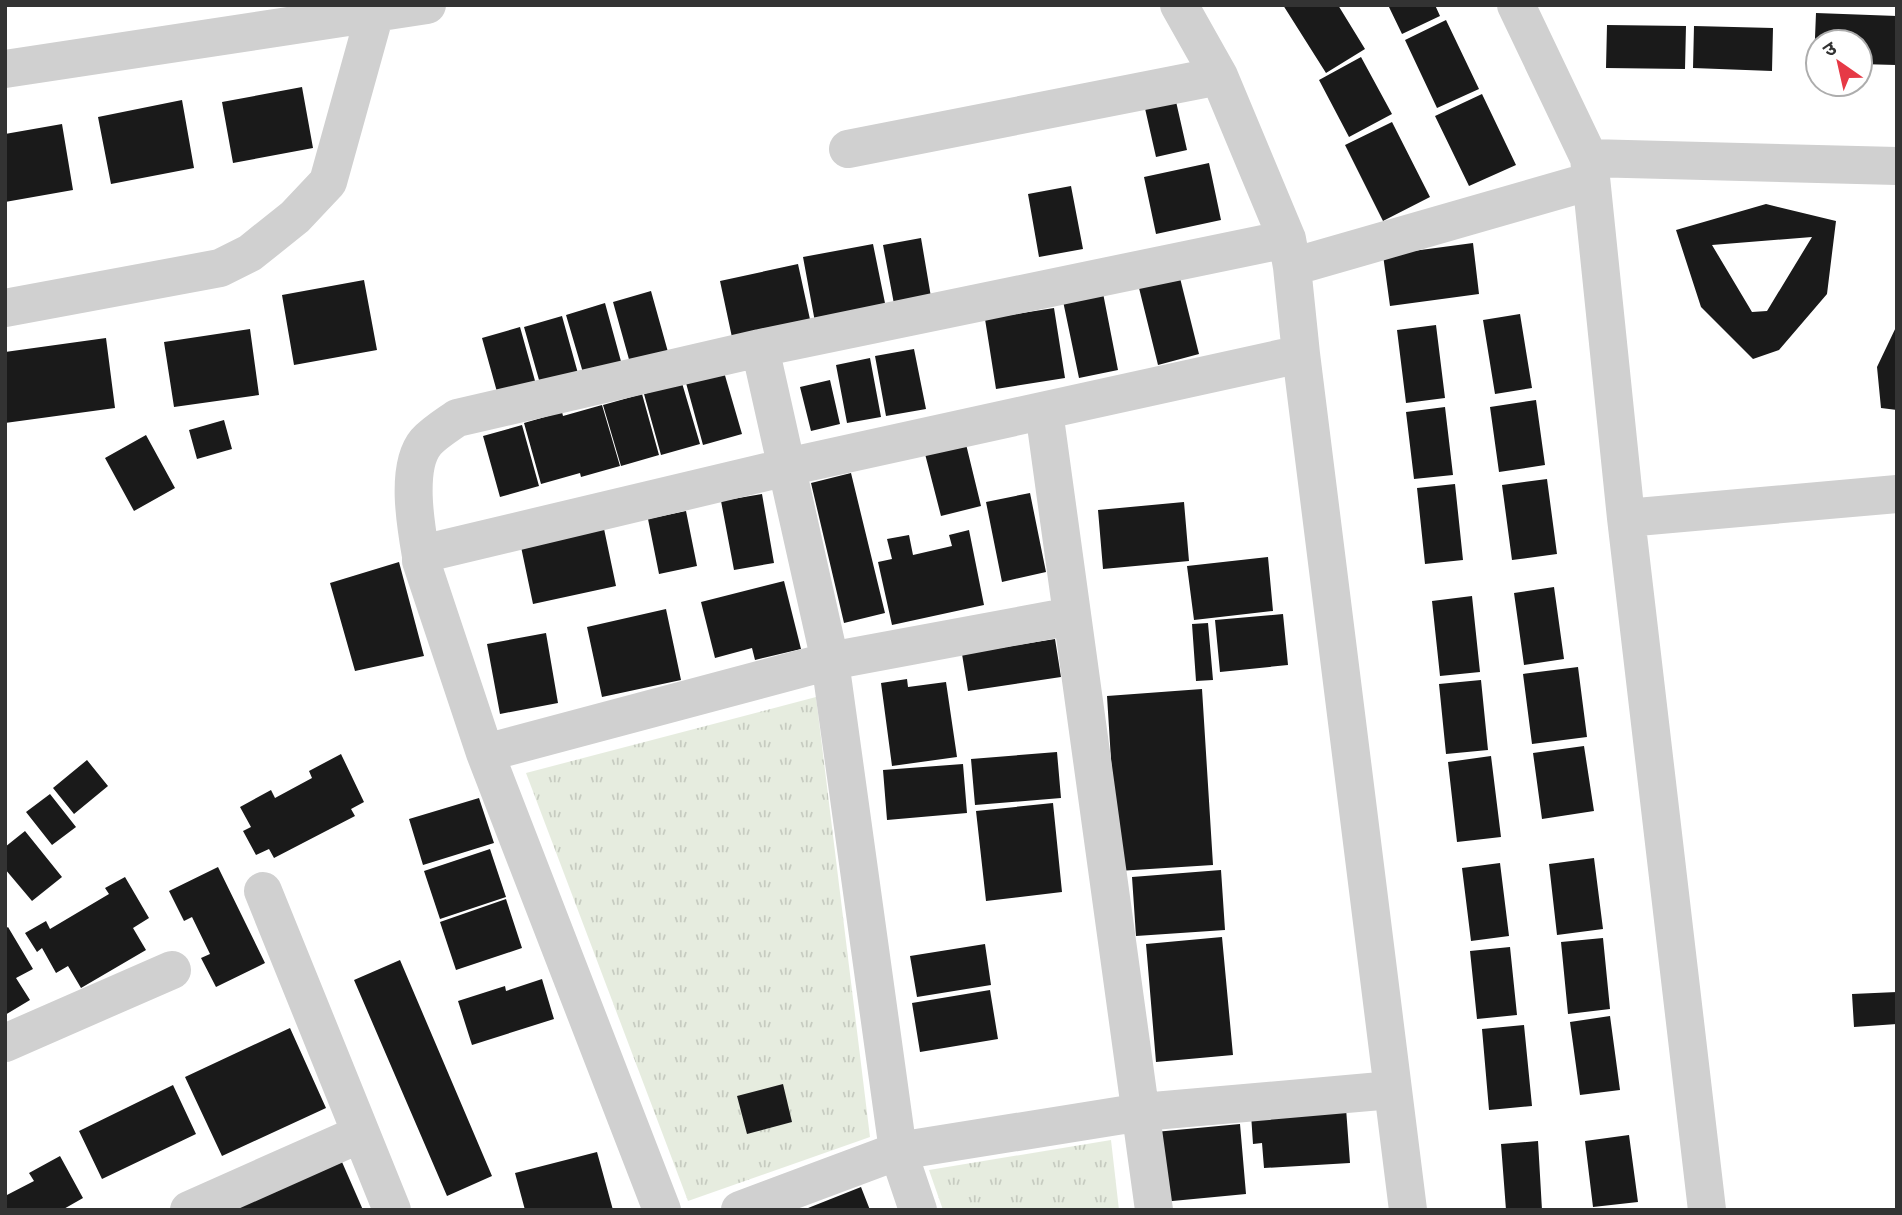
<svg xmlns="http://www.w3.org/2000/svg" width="1902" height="1215" font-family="'Source Sans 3','Noto Sans Devanagari',sans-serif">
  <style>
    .park { fill: url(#park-tufts) }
    .building { fill: #1a1a1a; fill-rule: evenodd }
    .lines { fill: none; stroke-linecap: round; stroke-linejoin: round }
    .minor { stroke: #d0d0d0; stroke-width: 38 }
  </style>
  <defs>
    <pattern id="park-tufts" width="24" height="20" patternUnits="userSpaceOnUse" patternTransform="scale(1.75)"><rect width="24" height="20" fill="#e6ecdf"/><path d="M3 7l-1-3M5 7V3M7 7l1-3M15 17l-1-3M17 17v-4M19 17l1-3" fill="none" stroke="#c6cbc0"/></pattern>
  </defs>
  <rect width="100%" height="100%" fill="#fff"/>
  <!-- park -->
  <path class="park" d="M 816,697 L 870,1137 L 688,1201 L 526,773 Z
    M 1111,1140 L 1119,1210 L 943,1210 L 929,1170 Z"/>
  <!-- building -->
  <path class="building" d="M 1283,5 L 1338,5 L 1365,49 L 1326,73 Z
    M 1388,5 L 1435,5 L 1440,16 L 1402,34 Z
    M 1816,13 L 1897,16 L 1896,65 L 1860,64 L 1860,42 L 1818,42 L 1818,62 L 1814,62 Z
    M 1446,20 L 1479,89 L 1437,108 L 1405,40 Z
    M 1607,25 L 1686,26 L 1685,69 L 1606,68 Z
    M 1694,26 L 1773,28 L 1772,71 L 1693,68 Z
    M 1361,57 L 1392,114 L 1349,137 L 1319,80 Z
    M 302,87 L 313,148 L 233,163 L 222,102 Z
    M 1482,94 L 1516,165 L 1469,186 L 1435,116 Z
    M 1175,97 L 1187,150 L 1156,157 L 1144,104 Z
    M 182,100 L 194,168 L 111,184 L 98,117 Z
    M 1392,122 L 1430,197 L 1383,221 L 1345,145 Z
    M 62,124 L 73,190 L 5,202 L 5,134 Z
    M 1209,163 L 1221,220 L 1156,234 L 1144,177 Z
    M 1071,186 L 1083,249 L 1039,257 L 1028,194 Z
    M 1766,204 L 1836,221 L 1827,294 L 1779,350 L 1753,359 L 1701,307 L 1676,230 ZM 1812,237 L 1767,311 L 1752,312 L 1712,245 Z
    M 921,238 L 931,297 L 894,304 L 883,245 Z
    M 1473,243 L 1479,294 L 1390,306 L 1383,255 Z
    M 873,244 L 886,308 L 815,322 L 803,257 Z
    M 798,264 L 811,324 L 733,342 L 720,281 Z
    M 1180,278 L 1199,354 L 1158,365 L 1139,288 Z
    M 364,280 L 377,350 L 294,365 L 282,295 Z
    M 651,291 L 668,352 L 630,363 L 613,302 Z
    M 1103,293 L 1118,370 L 1079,378 L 1063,301 Z
    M 605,303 L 622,365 L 584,376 L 566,315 Z
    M 1054,308 L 1065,378 L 996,389 L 985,319 Z
    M 1520,314 L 1532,388 L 1495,394 L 1483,320 Z
    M 562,316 L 579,377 L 541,387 L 524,327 Z
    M 1436,325 L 1445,398 L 1406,403 L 1397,330 Z
    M 1897,325 L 1897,410 L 1881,408 L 1877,367 Z
    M 520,327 L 537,388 L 499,399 L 482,338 Z
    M 250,329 L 259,395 L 174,407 L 164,342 Z
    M 106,338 L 115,408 L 5,423 L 5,352 Z
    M 914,349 L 926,409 L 886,416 L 875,356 Z
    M 870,358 L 881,417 L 847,423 L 836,365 Z
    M 724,372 L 742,434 L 703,445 L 686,383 Z
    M 830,380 L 840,424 L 811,431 L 800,387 Z
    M 682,383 L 700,444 L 661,455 L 644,394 Z
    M 642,394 L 659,455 L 621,466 L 603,405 Z
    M 1536,400 L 1545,465 L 1499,472 L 1490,407 Z
    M 602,405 L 620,466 L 581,477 L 580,473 L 541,484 L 524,423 L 562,412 L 563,416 Z
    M 1445,407 L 1453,475 L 1414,479 L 1406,412 Z
    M 224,420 L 232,449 L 197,459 L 189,430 Z
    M 522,425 L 539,486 L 500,497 L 483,436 Z
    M 146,435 L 175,488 L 134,511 L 105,458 Z
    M 965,440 L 981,506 L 941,516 L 924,450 Z
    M 851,473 L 885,613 L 844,623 L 811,483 Z
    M 1547,479 L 1557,554 L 1512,560 L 1502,485 Z
    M 1455,484 L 1463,560 L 1425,564 L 1417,488 Z
    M 1030,493 L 1046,572 L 1002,582 L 986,502 Z
    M 762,494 L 774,563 L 734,570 L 721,501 Z
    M 1184,502 L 1189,561 L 1103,569 L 1098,510 Z
    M 686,511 L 697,566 L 659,574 L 648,519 Z
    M 603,524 L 616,586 L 533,604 L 520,542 Z
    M 969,530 L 984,605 L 892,625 L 878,562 L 892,559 L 887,539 L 909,535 L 913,555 L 952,546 L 949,535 Z
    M 1268,557 L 1273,611 L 1194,620 L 1187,566 Z
    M 399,562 L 424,656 L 355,671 L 330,583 Z
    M 784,581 L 801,649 L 755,660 L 752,648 L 715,658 L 701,602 Z
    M 1554,587 L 1564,659 L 1524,665 L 1514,593 Z
    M 1472,596 L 1480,672 L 1440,676 L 1432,601 Z
    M 666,609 L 681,680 L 602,697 L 587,627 Z
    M 1283,614 L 1288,665 L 1220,672 L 1215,620 Z
    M 1208,623 L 1213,680 L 1196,681 L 1192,624 Z
    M 546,633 L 558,703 L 500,714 L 487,644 Z
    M 1055,639 L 1061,677 L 968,691 L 962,654 Z
    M 1578,667 L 1587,737 L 1532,744 L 1523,674 Z
    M 907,679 L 908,687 L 946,682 L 957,757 L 892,766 L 881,683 Z
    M 1481,680 L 1488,750 L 1446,754 L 1439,684 Z
    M 1202,689 L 1213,865 L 1118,871 L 1107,696 Z
    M 1584,746 L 1594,811 L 1542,819 L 1533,753 Z
    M 1057,752 L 1061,798 L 975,805 L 971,759 Z
    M 341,754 L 364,802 L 351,809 L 355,816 L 274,858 L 269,849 L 256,855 L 243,831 L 251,827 L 240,807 L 271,790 L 275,798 L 312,778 L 309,771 Z
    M 1491,756 L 1501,837 L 1457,842 L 1448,762 Z
    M 87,760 L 108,786 L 74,814 L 53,788 Z
    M 963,764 L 967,813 L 887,820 L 883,770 Z
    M 50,794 L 76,827 L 52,845 L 26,812 Z
    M 479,798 L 494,843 L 423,865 L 409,819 Z
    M 1053,803 L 1062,892 L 986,901 L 976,811 Z
    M 25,831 L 62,877 L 32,901 L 5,869 L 5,847 Z
    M 490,849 L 506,897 L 440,919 L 424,871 Z
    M 1594,858 L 1603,929 L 1557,935 L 1549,864 Z
    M 1500,863 L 1509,936 L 1471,941 L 1462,868 Z
    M 218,867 L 265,963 L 216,987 L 201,958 L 210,954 L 192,917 L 184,921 L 169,891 Z
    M 1221,870 L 1225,930 L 1136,936 L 1132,877 Z
    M 125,877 L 149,918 L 133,928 L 146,950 L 81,988 L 68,966 L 56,973 L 42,948 L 37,952 L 25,933 L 46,921 L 50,929 L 109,894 L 105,888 Z
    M 506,899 L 522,948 L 456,970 L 440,922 Z
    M 8,927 L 33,969 L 16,978 L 30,1000 L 5,1015 L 5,929 Z
    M 1222,937 L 1233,1055 L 1156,1062 L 1146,944 Z
    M 1603,938 L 1610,1009 L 1568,1014 L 1561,942 Z
    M 985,944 L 991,985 L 917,997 L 910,956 Z
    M 1510,947 L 1517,1015 L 1477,1019 L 1470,951 Z
    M 400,960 L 492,1176 L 447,1196 L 354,980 Z
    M 542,979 L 554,1019 L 472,1045 L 458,1001 L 505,986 L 506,991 Z
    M 990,990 L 998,1039 L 920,1052 L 912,1003 Z
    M 1897,992 L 1897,1024 L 1854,1027 L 1852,994 Z
    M 1610,1016 L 1620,1090 L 1580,1095 L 1570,1022 Z
    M 1524,1025 L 1532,1106 L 1489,1110 L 1482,1029 Z
    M 290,1028 L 326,1108 L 222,1156 L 185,1077 Z
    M 783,1084 L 792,1122 L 747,1134 L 737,1096 Z
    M 173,1085 L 196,1134 L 102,1179 L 79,1131 Z
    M 1346,1108 L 1350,1163 L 1264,1168 L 1262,1143 L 1253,1144 L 1251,1114 Z
    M 1240,1124 L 1246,1194 L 1162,1202 L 1155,1132 Z
    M 1629,1135 L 1638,1202 L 1593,1207 L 1585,1141 Z
    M 1538,1141 L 1542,1210 L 1506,1210 L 1501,1144 Z
    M 597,1152 L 613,1210 L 525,1210 L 515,1173 Z
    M 60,1156 L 83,1198 L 62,1210 L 5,1210 L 5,1196 L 34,1181 L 29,1173 Z
    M 342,1162 L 363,1210 L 240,1210 L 239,1207 Z
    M 861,1187 L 870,1210 L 803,1210 Z"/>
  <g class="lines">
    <!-- minor -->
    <path class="minor" d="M 1179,5 L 1219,76 L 1287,239 L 1292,267 L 1301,354 L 1408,1210
      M 1516,5 L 1589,158 L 1626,518 L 1707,1210
      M 5,69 L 427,5
      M 848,149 L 1219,76
      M 1589,158 L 1897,166
      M 1292,267 L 1591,181
      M 5,308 L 220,268 L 250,253 L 295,217 L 328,182 L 375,13
      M 760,348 L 830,661 L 898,1151 L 918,1210
      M 1044,411 L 1154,1210
      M 1626,518 L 1897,494
      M 421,556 C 416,527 405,467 426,442 C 434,433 447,425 457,418 L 760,348 L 1287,239
      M 485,753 L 830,661 L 1072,616
      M 263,891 L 392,1210
      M 5,1043 L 172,970
      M 189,1210 L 360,1134
      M 662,1210 L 485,753 L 421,561 L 421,556 L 426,553 L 787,467 L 1301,354
      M 740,1210 L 898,1151 L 1142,1112 L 1392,1090"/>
  </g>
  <!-- border -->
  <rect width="1902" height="1215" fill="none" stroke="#333333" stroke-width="14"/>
  <!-- north arrow -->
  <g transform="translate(1839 63) rotate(326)"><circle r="33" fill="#ffffff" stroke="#adadad" stroke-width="2"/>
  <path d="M0-5L12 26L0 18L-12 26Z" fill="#e63946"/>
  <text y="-10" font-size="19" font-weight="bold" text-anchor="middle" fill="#333333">उ</text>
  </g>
</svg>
